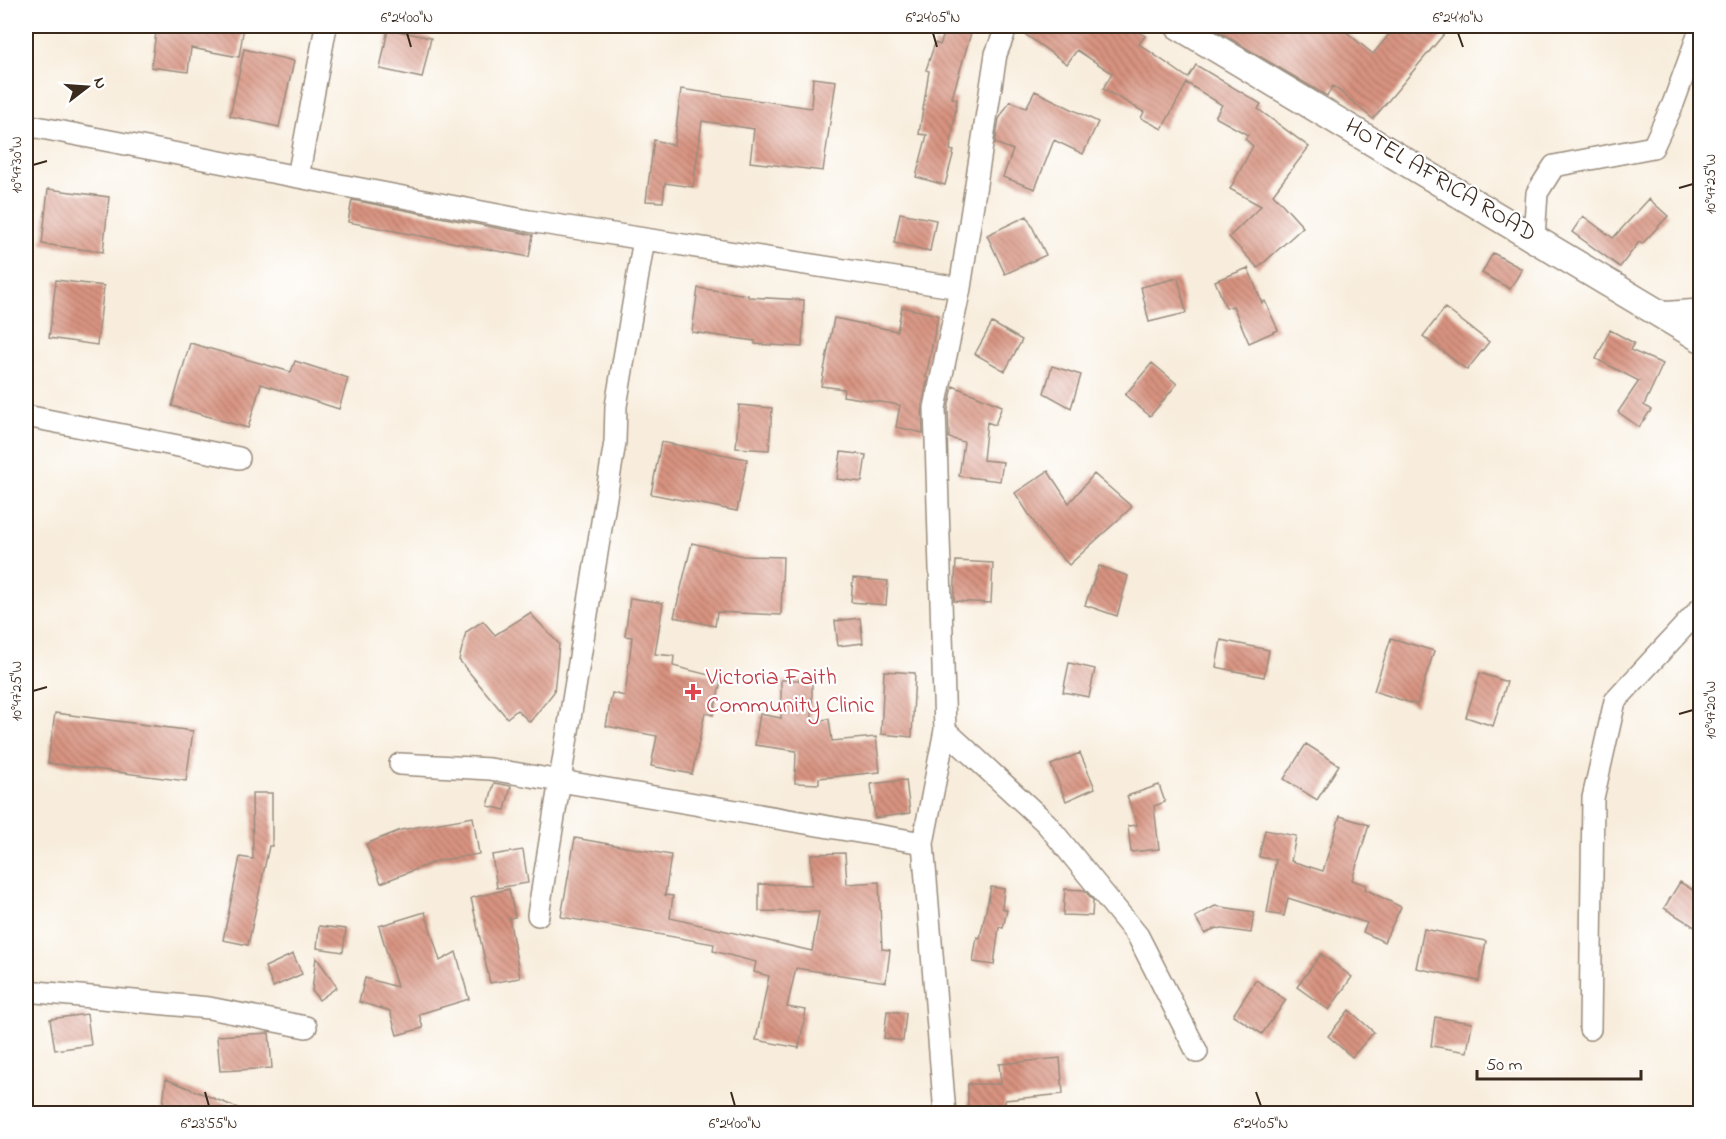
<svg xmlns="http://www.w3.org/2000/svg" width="1726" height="1139" font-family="'Indie Flower',sans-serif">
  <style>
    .building { fill: url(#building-back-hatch) }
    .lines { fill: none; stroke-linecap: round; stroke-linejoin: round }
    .minor-casing { stroke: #9a8c7d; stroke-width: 24 }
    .tertiary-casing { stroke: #9a8c7d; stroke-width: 30 }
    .minor { stroke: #fff; stroke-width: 21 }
    .tertiary { stroke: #fff; stroke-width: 27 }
    .ticks { fill: none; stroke: #3b2a1e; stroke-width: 2 }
    .health-dot { fill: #e0444e; stroke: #fff; stroke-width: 2 }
    .labels { text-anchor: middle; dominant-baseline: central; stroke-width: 4.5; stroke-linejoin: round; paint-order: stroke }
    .street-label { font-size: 24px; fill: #3b2a1e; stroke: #fff }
    .health-label { font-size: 24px; fill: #be3a42; stroke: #fff; text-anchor: start }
    .neatline { fill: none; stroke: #3b2a1e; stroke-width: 2 }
    .ticks-label { font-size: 15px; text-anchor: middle; fill: #3b2a1e }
  </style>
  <defs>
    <pattern id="building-back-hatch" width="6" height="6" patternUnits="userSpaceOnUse" patternTransform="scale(1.5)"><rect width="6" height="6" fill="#d89380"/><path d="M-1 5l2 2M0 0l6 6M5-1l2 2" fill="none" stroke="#b07868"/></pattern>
  </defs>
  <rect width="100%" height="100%" fill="#fff"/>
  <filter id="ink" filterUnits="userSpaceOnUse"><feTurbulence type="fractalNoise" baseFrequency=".0167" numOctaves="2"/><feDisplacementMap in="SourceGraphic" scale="12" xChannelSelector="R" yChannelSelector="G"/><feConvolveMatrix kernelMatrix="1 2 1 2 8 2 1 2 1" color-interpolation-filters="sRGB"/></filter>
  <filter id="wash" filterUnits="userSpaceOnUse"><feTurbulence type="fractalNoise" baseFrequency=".008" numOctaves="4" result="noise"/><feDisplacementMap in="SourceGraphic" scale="24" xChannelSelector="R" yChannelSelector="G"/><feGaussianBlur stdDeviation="1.35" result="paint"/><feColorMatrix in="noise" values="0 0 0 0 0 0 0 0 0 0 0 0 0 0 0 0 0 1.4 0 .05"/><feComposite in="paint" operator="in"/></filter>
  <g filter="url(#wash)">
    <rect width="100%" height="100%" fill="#f8eddc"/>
    <g id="blocks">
      <!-- building -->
      <path class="building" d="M 157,26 L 213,30 L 213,26 L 244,26 L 239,57 L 191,48 L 188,72 L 151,67 Z
        M 947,26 L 973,26 L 952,98 L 957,99 L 950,150 L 954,151 L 945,185 L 916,177 L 927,135 L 919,134 L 929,71 L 926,70 L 935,43 L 940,45 Z
        M 1020,26 L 1130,26 L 1145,36 L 1139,44 L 1188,78 L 1196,65 L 1261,104 L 1258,109 L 1309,147 L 1273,194 L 1303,227 L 1258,268 L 1229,237 L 1261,206 L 1230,189 L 1253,146 L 1245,139 L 1248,135 L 1215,117 L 1222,105 L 1187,83 L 1162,129 L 1141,118 L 1144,112 L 1103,89 L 1112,73 L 1077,50 L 1067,64 L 1019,30 Z
        M 1209,26 L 1339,26 L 1373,54 L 1396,26 L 1434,26 L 1444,34 L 1373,119 L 1333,86 L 1327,96 Z
        M 388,29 L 431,38 L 422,78 L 380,69 Z
        M 244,49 L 294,61 L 279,127 L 230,116 Z
        M 813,78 L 836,81 L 823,171 L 750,162 L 754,129 L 702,121 L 693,187 L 665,183 L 663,202 L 646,201 L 654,140 L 674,145 L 681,89 L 811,108 Z
        M 1035,91 L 1098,122 L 1083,154 L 1054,140 L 1035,189 L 1003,177 L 1013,150 L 995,143 L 999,119 L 1010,101 L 1026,108 Z
        M 48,189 L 109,197 L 103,252 L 42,244 Z
        M 1649,199 L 1668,216 L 1642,244 L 1639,242 L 1620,267 L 1572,232 L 1583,216 L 1613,238 Z
        M 352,200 L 533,235 L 529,257 L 348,222 Z
        M 900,213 L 936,220 L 930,251 L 894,243 Z
        M 1027,216 L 1046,255 L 1005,274 L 987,235 Z
        M 1493,253 L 1522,269 L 1510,289 L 1482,273 Z
        M 1248,268 L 1262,303 L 1265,301 L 1278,330 L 1249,343 L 1233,306 L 1226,308 L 1215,281 Z
        M 1178,278 L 1186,313 L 1149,322 L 1141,287 Z
        M 56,280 L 104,286 L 97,345 L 49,338 Z
        M 698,288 L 748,295 L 748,297 L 804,300 L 802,347 L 755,344 L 755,341 L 692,332 Z
        M 902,307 L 938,315 L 926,377 L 928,378 L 922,406 L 923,433 L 896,427 L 900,405 L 843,396 L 844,389 L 821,386 L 834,318 L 897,331 Z
        M 1445,308 L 1489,342 L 1467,370 L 1423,336 Z
        M 992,323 L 1022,340 L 1005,371 L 975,354 Z
        M 1610,330 L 1634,343 L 1630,350 L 1663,364 L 1644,405 L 1651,410 L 1639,427 L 1618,412 L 1639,381 L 1596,359 Z
        M 190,343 L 291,372 L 295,361 L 348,378 L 339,409 L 261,384 L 248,428 L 172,406 Z
        M 1152,363 L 1177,384 L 1150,416 L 1125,395 Z
        M 1052,366 L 1081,375 L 1071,408 L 1044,393 Z
        M 953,386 L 1002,406 L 995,425 L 987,422 L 983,460 L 1003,462 L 1000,481 L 959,476 L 964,442 L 949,438 L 948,409 Z
        M 739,405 L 772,408 L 769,450 L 736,448 Z
        M 661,442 L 747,459 L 737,511 L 651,494 Z
        M 841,452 L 866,455 L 862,482 L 837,479 Z
        M 1048,471 L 1069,503 L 1094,474 L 1132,507 L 1069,565 L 1045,539 L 1015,493 Z
        M 692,543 L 743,556 L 783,557 L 781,615 L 717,612 L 715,626 L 674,617 Z
        M 956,561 L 993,563 L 991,603 L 954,601 Z
        M 1099,566 L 1128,576 L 1117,616 L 1085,605 Z
        M 853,578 L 888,581 L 886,605 L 851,602 Z
        M 630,598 L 663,603 L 655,654 L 674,656 L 673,666 L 713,676 L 714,681 L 721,681 L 713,715 L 705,713 L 692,774 L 651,766 L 657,736 L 606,726 L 612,693 L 625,696 L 632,637 L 625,636 Z
        M 530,613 L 559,644 L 554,692 L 530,722 L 517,710 L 507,718 L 459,660 L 466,632 L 483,621 L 495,635 Z
        M 860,618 L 863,643 L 838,646 L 835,621 Z
        M 1391,638 L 1434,651 L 1417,705 L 1374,691 Z
        M 1221,640 L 1269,650 L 1264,677 L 1216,667 Z
        M 1069,663 L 1095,669 L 1089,697 L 1063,692 Z
        M 884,671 L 915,673 L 912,737 L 881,734 Z
        M 1480,673 L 1507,682 L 1493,726 L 1466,717 Z
        M 781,680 L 812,680 L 812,721 L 829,719 L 832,741 L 876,737 L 880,772 L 819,778 L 819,784 L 795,783 L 796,751 L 755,745 L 760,714 L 781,718 Z
        M 55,713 L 193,731 L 186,781 L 48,763 Z
        M 1306,744 L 1339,765 L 1317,800 L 1284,779 Z
        M 1080,753 L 1095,788 L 1066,801 L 1051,765 Z
        M 906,780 L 910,813 L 875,818 L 871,784 Z
        M 494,783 L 511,786 L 505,810 L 488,806 Z
        M 1159,785 L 1165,802 L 1154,806 L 1159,849 L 1131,852 L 1128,826 L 1137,825 L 1127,796 Z
        M 252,793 L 272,793 L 272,846 L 269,846 L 248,945 L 223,940 L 240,857 L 253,859 Z
        M 1340,816 L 1369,825 L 1352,880 L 1366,885 L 1365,889 L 1401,907 L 1384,942 L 1363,932 L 1367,923 L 1288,898 L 1284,916 L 1267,913 L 1276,860 L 1259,857 L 1265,830 L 1296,836 L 1291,861 L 1323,871 Z
        M 473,817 L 479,854 L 437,861 L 381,883 L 366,844 L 401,830 Z
        M 575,838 L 671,855 L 665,895 L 673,896 L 670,918 L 812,951 L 819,912 L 759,911 L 759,884 L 812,885 L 811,854 L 845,853 L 847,884 L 879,882 L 882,949 L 890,950 L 886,982 L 796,968 L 787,1007 L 806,1010 L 799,1048 L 756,1040 L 769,976 L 754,972 L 756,962 L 713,951 L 714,944 L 561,917 Z
        M 523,850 L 528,883 L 497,888 L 492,855 Z
        M 1680,882 L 1701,895 L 1701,931 L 1664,908 Z
        M 991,887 L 1004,889 L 1002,908 L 1007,910 L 1003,928 L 999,927 L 994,965 L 973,962 L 977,937 L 980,938 Z
        M 509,889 L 515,917 L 509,918 L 520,978 L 490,983 L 471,898 Z
        M 1065,889 L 1084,890 L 1093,900 L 1092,916 L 1063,915 Z
        M 1215,906 L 1254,912 L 1251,933 L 1216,928 L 1205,934 L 1195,917 Z
        M 425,912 L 440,961 L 456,952 L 469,999 L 419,1014 L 423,1028 L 397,1035 L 390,1011 L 359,1002 L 365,978 L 397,987 L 379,926 Z
        M 319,926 L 346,929 L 343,952 L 317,948 Z
        M 1424,929 L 1486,941 L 1479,981 L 1416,968 Z
        M 293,954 L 302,974 L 273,987 L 265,967 Z
        M 1321,954 L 1352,977 L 1329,1010 L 1297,987 Z
        M 316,957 L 337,987 L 319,1000 L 312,991 Z
        M 1256,980 L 1286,1000 L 1262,1034 L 1233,1015 Z
        M 1349,1010 L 1374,1032 L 1352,1057 L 1328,1036 Z
        M 887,1011 L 906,1013 L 903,1041 L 884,1038 Z
        M 87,1014 L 91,1045 L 55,1050 L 50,1019 Z
        M 1435,1017 L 1472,1023 L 1467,1052 L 1431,1046 Z
        M 269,1033 L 272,1068 L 220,1071 L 217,1036 Z
        M 1060,1058 L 1063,1094 L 1005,1100 L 1005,1113 L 968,1113 L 968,1084 L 1001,1084 L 999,1064 Z
        M 166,1079 L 250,1113 L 162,1113 Z"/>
    </g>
  </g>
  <g filter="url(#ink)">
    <use href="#blocks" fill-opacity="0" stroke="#9a8c7d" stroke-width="1.5"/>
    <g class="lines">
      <defs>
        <path id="minor" d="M 326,26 L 298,177 L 529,221 L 960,288
          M 26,125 L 298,177
          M 1534,237 L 1537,193 L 1554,166 L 1653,147 L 1673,104 L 1700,30
          M 1659,313 L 1700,310
          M 26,416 L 239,458
          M 945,730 L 1046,823 L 1138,936 L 1197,1052
          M 400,764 L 490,769 L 923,843
          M 538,915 L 615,442 L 616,406 L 644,239
          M 26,991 L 209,1008 L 306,1027
          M 1590,1029 L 1593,798 L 1615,701 L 1700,609
          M 945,1114 L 923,843 L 945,730 L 935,408 L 960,288 L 996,54 L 1007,26"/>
        <path id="tertiary" d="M 1179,26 L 1700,338"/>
      </defs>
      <!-- minor casing -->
      <use href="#minor" class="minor-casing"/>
      <!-- tertiary casing -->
      <use href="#tertiary" class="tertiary-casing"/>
      <!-- minor -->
      <use href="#minor" class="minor"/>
      <!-- tertiary -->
      <use href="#tertiary" class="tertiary"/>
    </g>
  </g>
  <!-- ticks -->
  <path class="ticks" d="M 407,33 L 411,47M 933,33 L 937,47M 1458,33 L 1463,47M 33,165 L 47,161M 1679,188 L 1693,184M 33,691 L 47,687M 1679,714 L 1693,710M 205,1092 L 209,1106M 731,1092 L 735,1106M 1256,1092 L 1261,1106"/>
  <!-- markers -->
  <path class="health-dot" d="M690 683h6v6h6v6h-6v6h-6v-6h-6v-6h6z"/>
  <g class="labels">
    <!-- street labels -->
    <g class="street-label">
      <text transform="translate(1440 181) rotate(31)">HOTEL AFRICA ROAD</text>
    </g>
    <!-- health labels -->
    <g class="health-label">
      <text x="706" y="678">Victoria Faith<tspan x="706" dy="28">Community Clinic</tspan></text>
    </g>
  </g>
  <!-- margin -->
  <rect width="1726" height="1139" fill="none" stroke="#fff" stroke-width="66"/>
  <!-- north arrow -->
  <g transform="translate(87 87) rotate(73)" stroke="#ffffff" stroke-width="4.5" paint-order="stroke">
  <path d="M0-4.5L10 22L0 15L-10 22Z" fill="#3b2a1e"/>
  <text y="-9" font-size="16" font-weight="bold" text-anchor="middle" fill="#3b2a1e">N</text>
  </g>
  <!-- scale -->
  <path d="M1477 1070v9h164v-9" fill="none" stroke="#3b2a1e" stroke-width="3"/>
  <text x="1486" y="1070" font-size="18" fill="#3b2a1e" stroke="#ffffff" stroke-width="4.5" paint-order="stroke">50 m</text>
  <rect x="33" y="33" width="1660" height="1073" class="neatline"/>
  <g class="ticks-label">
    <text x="407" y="22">6°24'00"N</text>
    <text x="933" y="22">6°24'05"N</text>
    <text x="1458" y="22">6°24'10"N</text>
    <text transform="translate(16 165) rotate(-90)" y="5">10°47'30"W</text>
    <text transform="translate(1710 184) rotate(-90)" y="5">10°47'25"W</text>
    <text transform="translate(16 691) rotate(-90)" y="5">10°47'25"W</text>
    <text transform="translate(1710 710) rotate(-90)" y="5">10°47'20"W</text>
    <text x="209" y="1128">6°23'55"N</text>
    <text x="735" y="1128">6°24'00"N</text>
    <text x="1261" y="1128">6°24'05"N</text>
  </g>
</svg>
